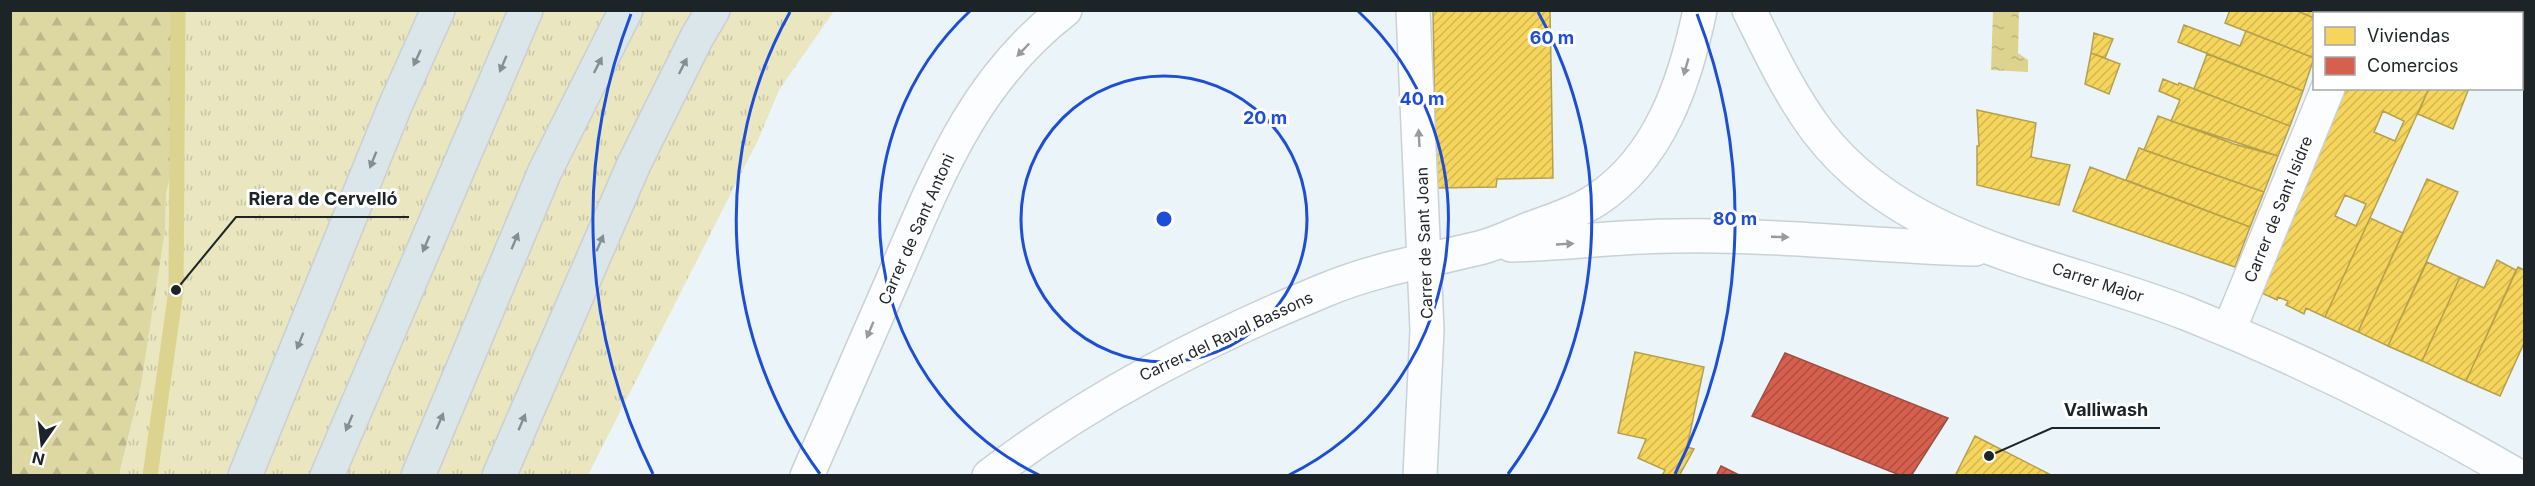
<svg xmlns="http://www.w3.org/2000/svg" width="2535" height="486" font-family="Inter,sans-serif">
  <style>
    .grass { fill: url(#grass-tufts) }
    .forest { fill: url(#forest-firs) }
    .water { fill: url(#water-ripples) }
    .homes { fill: url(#homes-hatch); stroke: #b5a04c; stroke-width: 1.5; fill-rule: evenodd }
    .shops { fill: url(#shops-hatch); stroke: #9e4e42; stroke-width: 1.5 }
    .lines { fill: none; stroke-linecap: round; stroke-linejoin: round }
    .stream { stroke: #dcd38e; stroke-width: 15 }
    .minor-casing { stroke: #c9d1d6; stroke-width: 36 }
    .tertiary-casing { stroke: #c9d1d6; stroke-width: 36 }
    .motorway-casing { stroke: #cacfd2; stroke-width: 36 }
    .minor { stroke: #fcfdfe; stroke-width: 33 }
    .tertiary { stroke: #fcfdfe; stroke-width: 33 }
    .motorway { stroke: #dbe6eb; stroke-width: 33 }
    .oneway { fill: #979b9e }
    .oneway2 { fill: #858f93 }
    .ring { fill: none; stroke: #1d4ed8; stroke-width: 3 }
    .labels { text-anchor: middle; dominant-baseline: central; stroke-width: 6; stroke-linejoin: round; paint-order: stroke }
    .street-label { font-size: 16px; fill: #1c2428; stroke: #fff }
    .centre { fill: #1d4ed8; stroke: #fff; stroke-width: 3 }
    .ring-label { font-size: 18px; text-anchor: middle; font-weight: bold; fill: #1d4ed8; stroke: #fff; stroke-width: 6; stroke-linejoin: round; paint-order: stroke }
    .leader { fill: none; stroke: #1c2428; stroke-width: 2 }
    .callout-dot { fill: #1c2428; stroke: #fff; stroke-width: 2 }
    .callout-label { font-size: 18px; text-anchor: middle; font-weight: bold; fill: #1c2428; stroke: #fff; stroke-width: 6; stroke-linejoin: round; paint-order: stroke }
  </style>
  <defs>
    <pattern id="grass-tufts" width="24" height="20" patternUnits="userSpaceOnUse" patternTransform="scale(1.5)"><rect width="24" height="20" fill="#e9e6c0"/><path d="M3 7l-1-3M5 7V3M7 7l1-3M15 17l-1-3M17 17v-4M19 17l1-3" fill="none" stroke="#c7c5a5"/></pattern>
    <pattern id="forest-firs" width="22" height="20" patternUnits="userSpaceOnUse" patternTransform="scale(1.5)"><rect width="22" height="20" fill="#ddd7a2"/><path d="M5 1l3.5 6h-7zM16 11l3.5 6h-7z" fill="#bdb88c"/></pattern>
    <pattern id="water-ripples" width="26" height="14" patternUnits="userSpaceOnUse" patternTransform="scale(1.5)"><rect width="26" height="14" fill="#dcd38e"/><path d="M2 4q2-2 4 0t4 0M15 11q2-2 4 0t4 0" fill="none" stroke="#bcb57a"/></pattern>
    <pattern id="homes-hatch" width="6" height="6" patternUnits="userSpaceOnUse" patternTransform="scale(1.5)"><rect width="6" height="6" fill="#f6d55c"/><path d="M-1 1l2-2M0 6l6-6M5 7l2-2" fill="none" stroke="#d2b750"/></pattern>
    <pattern id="shops-hatch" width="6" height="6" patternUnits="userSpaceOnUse" patternTransform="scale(1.5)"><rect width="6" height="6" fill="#d6604d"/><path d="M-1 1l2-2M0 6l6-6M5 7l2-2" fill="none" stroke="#ad4f40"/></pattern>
  </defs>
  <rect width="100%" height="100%" fill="#ebf4f9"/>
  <!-- grass -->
  <path class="grass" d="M 179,11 L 834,11 L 779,90 L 758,140 L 588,475 L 119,476 L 141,385 L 165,231 L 166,193 L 174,161 L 179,81 Z"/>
  <!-- forest -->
  <path class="forest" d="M 10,11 L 179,11 L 179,81 L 174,161 L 166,193 L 165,231 L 141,385 L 119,475 L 11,475 Z"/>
  <!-- water -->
  <path class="water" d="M 1993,11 L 2019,11 L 2018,53 L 2028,60 L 2028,72 L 1991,70 Z"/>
  <!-- homes -->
  <path class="homes" d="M 1433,10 L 1550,10 L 1553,178 L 1497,179 L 1496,187 L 1436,188 Z
    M 2230,10 L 2295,10 L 2314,18 L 2314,58 L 2225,23 Z
    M 2295,10 L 2335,10 L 2334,14 L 2314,14 L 2314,18 Z
    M 2184,25 L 2240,46 L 2246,31 L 2314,58 L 2303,91 L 2178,42 Z
    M 2094,33 L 2113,39 L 2105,58 L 2091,53 Z
    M 2091,53 L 2120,64 L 2109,94 L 2085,84 Z
    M 2207,54 L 2303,91 L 2290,126 L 2194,89 Z
    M 2163,79 L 2178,85 L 2179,83 L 2290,126 L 2278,156 L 2171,121 L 2180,100 L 2159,91 Z
    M 2346,88 L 2429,88 L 2325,317 L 2306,308 L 2304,314 L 2286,305 L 2288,301 L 2278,297 L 2277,300 L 2255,290 ZM 2383,111 L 2404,121 L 2395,141 L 2374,132 ZM 2345,195 L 2366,204 L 2356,226 L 2335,216 Z
    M 2429,88 L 2469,88 L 2453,129 L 2418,114 Z
    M 1977,110 L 2036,123 L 2031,157 L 2070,165 L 2059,205 L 1977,185 L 1977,146 L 1979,146 Z
    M 2158,116 L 2234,144 L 2278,156 L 2264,192 L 2144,150 Z
    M 2139,148 L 2264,192 L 2250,227 L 2126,180 Z
    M 2090,167 L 2250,227 L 2235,267 L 2073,211 Z
    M 2427,179 L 2458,192 L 2388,346 L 2358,332 Z
    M 2370,218 L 2403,233 L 2358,332 L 2325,317 Z
    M 2497,260 L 2516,270 L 2466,381 L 2422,361 L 2460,277 L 2484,288 Z
    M 2427,262 L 2460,277 L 2422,361 L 2388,346 Z
    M 2518,267 L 2524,270 L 2524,343 L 2500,396 L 2466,381 Z
    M 1635,352 L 1704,367 L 1687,447 L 1694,449 L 1679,476 L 1662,476 L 1665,470 L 1638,458 L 1646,439 L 1618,433 Z
    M 1975,436 L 2053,476 L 1955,476 Z"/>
  <!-- shops -->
  <path class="shops" d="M 1785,353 L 1948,418 L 1911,476 L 1902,476 L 1752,416 Z
    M 1721,466 L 1741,476 L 1716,476 Z"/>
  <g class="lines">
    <!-- stream -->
    <path class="stream" d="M 150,476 L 176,290 L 178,10"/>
    <defs>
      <path id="minor" d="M 1413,10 L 1427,330 L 1420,476
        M 2358,14 L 2360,10
        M 2229,330 L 2328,88
        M 807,476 C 836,410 864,344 893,279 C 937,177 973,81 1065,10"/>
      <path id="tertiary" d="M 1749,10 C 1770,52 1790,95 1818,132 C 1906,247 2062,264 2188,314 C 2301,359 2413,415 2518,476
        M 1511,245 C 1566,244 1620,236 1675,236 C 1775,234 1874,246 1975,249
        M 989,476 C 1092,397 1206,339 1325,290 C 1375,269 1431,260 1483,247 C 1498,243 1514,235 1529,229 C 1551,221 1576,213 1596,200 C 1660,158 1685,82 1700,10"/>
      <path id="motorway" d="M 245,476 L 395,106 L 438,10
        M 327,476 L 526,10
        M 418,476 L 545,171 L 626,10
        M 499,476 L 634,164 L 697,37 L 713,10"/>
    </defs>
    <!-- minor casing -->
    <use href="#minor" class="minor-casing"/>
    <!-- tertiary casing -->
    <use href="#tertiary" class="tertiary-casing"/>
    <!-- motorway casing -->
    <use href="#motorway" class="motorway-casing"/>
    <!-- minor -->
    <use href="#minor" class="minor"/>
    <!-- tertiary -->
    <use href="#tertiary" class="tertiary"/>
    <!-- motorway -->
    <use href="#motorway" class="motorway"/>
  </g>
  <!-- one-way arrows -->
  <defs><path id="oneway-solid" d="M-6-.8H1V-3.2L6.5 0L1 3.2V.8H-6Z" transform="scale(1.5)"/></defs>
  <g class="oneway">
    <use href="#oneway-solid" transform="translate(1023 50) rotate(134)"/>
    <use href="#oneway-solid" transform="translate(1686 67) rotate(106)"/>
    <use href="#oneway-solid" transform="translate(1419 138) rotate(-93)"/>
    <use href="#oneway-solid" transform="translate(1780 237) rotate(2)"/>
    <use href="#oneway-solid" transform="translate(1565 244) rotate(-3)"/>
    <use href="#oneway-solid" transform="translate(870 330) rotate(113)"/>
  </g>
  <g class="oneway2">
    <use href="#oneway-solid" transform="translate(417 58) rotate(115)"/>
    <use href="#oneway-solid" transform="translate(503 64) rotate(113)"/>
    <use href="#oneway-solid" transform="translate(598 65) rotate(-63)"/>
    <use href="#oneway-solid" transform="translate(683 66) rotate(-63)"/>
    <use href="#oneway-solid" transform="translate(373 160) rotate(112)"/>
    <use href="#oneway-solid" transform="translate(515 241) rotate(-67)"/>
    <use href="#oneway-solid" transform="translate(600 243) rotate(-67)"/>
    <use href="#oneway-solid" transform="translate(426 244) rotate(113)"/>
    <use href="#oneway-solid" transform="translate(300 341) rotate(112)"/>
    <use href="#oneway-solid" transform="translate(440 421) rotate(-67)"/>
    <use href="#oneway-solid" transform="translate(522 422) rotate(-67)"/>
    <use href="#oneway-solid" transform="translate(349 423) rotate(113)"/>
  </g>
  <!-- distance rings -->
  <g class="ring">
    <circle cx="1164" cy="219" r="143"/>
    <path d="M1039 475A285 285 0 0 1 970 11M1358 11A285 285 0 0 1 1289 475"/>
    <path d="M820 474A428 428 0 0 1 790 12M1538 12A428 428 0 0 1 1508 474"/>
    <path d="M653 474A571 571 0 0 1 631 14M1697 14A571 571 0 0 1 1675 474"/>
  </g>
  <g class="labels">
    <!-- street labels -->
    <g class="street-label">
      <text transform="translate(2278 209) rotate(-68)">Carrer de Sant Isidre</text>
      <text transform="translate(916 229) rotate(-66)">Carrer de Sant Antoni</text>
      <text transform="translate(1424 243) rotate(-92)">Carrer de Sant Joan</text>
      <text transform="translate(2098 282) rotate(18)">Carrer Major</text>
      <text transform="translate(1226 336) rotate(-25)">Carrer del Raval Bassons</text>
    </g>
  </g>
  <circle cx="1164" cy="219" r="9" class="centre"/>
  <g class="ring-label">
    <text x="1552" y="44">60 m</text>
    <text x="1422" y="105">40 m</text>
    <text x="1265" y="124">20 m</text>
    <text x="1735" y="225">80 m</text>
  </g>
  <!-- callouts -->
  <path class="leader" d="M176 290L236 217H409M1989 456L2052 428H2160"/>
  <g class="callout-dot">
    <circle cx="176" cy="290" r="6"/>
    <circle cx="1989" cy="456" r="6"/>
  </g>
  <g class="callout-label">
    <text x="323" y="205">Riera de Cervelló</text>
    <text x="2106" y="416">Valliwash</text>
  </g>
  <!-- border -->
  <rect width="2535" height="486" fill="none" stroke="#1c2428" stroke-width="24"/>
  <!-- legend -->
  <rect x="2313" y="12" width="210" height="78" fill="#ffffff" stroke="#a4a7a9" stroke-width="1.5"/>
  <rect x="2325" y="27" width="30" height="18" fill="#f6d55c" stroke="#a4a7a9" stroke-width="1.5"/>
  <text x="2367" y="42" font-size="18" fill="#1c2428">Viviendas</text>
  <rect x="2325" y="57" width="30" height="18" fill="#d6604d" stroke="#a4a7a9" stroke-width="1.5"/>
  <text x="2367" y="72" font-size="18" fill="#1c2428">Comercios</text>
  <!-- north arrow -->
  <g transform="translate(42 444) rotate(194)" stroke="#ffffff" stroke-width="4.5" paint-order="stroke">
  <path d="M0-4.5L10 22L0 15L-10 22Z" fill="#1c2428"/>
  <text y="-9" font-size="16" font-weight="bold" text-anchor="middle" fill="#1c2428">N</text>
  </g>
</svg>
